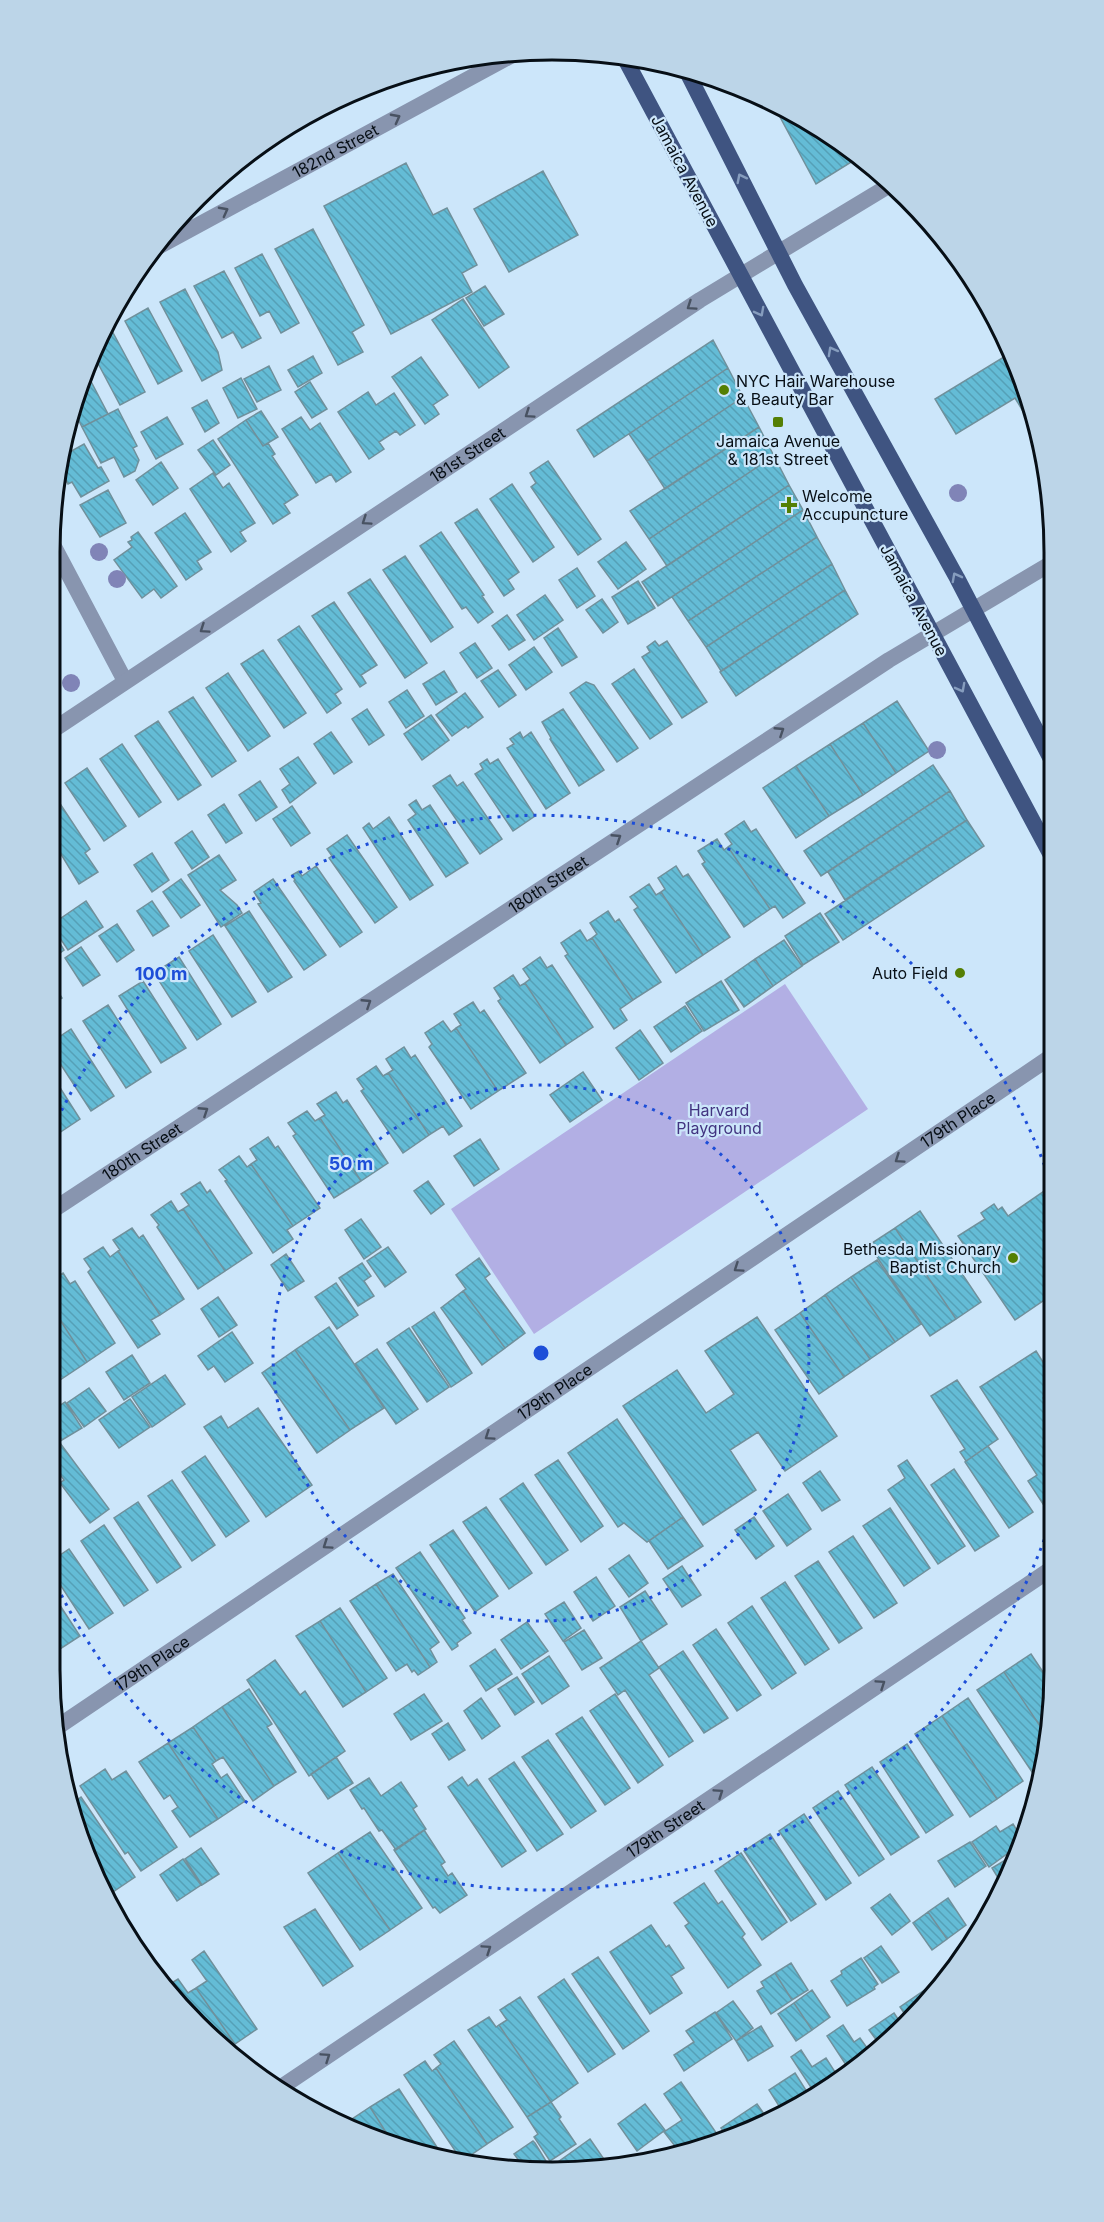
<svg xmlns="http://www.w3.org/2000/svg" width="1104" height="2222" font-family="Inter,sans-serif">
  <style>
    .park { fill: #b2afe4 }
    .building { fill: url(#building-back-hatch); stroke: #70909b; stroke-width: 1.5 }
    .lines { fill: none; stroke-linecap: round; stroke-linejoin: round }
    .minor { stroke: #8895af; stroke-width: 16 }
    .primary { stroke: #3f5481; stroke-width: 16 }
    .tree { fill: #8084b7 }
    .oneway { stroke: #485262 }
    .oneway2 { stroke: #869dbe }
    .ring { fill: none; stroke: #1d4ed8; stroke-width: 3; stroke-dasharray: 3 6 }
    .poi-dot { fill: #547f04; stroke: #cce6fa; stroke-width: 2 }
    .labels { text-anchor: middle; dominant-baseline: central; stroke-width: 4.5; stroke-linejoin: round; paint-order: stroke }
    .street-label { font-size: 16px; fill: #070f16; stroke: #cce6fa }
    .poi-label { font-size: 16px; fill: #070f16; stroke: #cce6fa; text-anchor: start }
    .park-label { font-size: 16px; fill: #423480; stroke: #cce6fa }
    .rim { fill: none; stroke: #070f16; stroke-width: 3 }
    .centre { fill: #1d4ed8; stroke: #cce6fa; stroke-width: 3 }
    .ring-label { font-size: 18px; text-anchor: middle; font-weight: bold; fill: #1d4ed8; stroke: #cce6fa; stroke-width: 4.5; stroke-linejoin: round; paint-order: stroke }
  </style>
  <defs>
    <pattern id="building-back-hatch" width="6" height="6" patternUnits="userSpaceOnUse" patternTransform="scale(1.5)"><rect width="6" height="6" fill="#64bcd6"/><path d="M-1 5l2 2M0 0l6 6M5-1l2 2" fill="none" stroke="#55a0b7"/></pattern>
  </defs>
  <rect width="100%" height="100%" fill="#cce6fa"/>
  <!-- park -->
  <path class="park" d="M 785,984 L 868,1109 L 534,1334 L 451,1209 Z"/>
  <!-- building -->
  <path class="building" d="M 773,104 L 858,154 L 861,156 L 816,184 Z
    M 406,163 L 433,215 L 447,208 L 477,265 L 462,273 L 472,292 L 391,334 L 324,206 Z
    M 543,171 L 578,235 L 509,272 L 474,209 Z
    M 313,229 L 364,325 L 352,332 L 363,352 L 338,365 L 275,249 Z
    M 262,254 L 299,323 L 281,333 L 269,311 L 260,316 L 235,268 Z
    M 224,271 L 261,338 L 242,348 L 233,332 L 222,338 L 194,286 Z
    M 485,286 L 504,314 L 484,326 L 466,298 Z
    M 185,289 L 218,352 L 222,370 L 202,381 L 160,302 Z
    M 463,299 L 509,367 L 479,388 L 432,320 Z
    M 148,308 L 182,371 L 158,384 L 125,321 Z
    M 111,329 L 145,392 L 120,405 L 92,352 L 101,334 Z
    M 713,340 L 728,368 L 594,457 L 577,430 Z
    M 1012,352 L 1016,359 L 1036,433 L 1015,398 L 956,434 L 935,399 Z
    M 313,356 L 322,373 L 298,387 L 288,370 Z
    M 421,357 L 448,395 L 433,405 L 439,414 L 425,424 L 392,377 Z
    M 269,366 L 281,390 L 257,402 L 244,379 Z
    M 728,368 L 743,397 L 647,461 L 629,434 Z
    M 85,370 L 108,414 L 82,427 L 73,409 Z
    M 241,378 L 257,409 L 238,418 L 223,388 Z
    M 310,382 L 327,409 L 312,418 L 295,392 Z
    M 368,392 L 376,405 L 394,393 L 415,425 L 400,435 L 396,431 L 379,442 L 384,449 L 369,459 L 338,412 Z
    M 743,397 L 759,427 L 665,489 L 647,461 Z
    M 207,400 L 219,423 L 205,432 L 192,408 Z
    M 118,409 L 137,446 L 133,448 L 139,460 L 135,471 L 124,477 L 114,457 L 101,463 L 82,427 Z
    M 261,411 L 278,437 L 263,446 L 246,420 Z
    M 167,417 L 183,444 L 156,459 L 141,432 Z
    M 301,417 L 310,430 L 320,423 L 351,472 L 336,482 L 331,474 L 316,483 L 282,429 Z
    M 70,418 L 76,430 L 65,436 Z
    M 246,420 L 263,446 L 268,443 L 275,454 L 272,456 L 298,495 L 284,504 L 290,513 L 273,524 L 218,439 Z
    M 759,427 L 774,456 L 649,539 L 630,511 Z
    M 213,440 L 230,465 L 216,475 L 198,450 Z
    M 84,444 L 98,468 L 101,467 L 109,481 L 81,497 L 72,482 L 68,484 L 58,467 L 59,458 Z
    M 774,456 L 789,485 L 667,566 L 649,539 Z
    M 548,461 L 601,539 L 578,555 L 531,487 L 536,483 L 530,473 Z
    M 161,462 L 178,488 L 153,505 L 136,480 Z
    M 213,473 L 223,488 L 229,483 L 255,523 L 240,532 L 246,541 L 231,552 L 190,489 Z
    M 512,484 L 554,547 L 533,562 L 490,499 Z
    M 789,485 L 803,510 L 658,606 L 642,582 Z
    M 108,490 L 126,523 L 100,537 L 80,505 Z
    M 477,509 L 519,572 L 508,580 L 514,589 L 504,596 L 455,523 Z
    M 803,510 L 817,537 L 688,621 L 672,597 Z
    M 185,513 L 211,552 L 197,561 L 202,569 L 186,580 L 155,533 Z
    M 138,532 L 177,586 L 161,598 L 154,589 L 142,598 L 114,560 L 132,547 L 128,542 L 132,540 L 131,537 Z
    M 441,532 L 484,595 L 482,596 L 493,612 L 478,623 L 466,607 L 462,609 L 420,546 Z
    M 817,537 L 832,564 L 706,647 L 688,621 Z
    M 626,542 L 646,569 L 618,589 L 598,562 Z
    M 405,556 L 453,627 L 431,642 L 383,570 Z
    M 832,564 L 845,590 L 721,671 L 706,647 Z
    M 577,568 L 595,596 L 577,608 L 559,580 Z
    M 370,579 L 427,663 L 405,678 L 348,593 Z
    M 638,581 L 655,608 L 628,624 L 612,597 Z
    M 845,590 L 858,614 L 736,696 L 720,672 Z
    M 545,595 L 563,620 L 534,640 L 517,615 Z
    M 602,599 L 618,622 L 603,633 L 586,610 Z
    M 334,602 L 377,665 L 361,675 L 366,683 L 360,687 L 312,616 Z
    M 507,615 L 525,640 L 509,650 L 492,626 Z
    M 299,626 L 342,689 L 335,694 L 341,703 L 327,713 L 278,640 Z
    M 558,628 L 577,657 L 562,666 L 544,638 Z
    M 655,641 L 659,646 L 667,641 L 707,702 L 682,718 L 642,657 L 650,652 L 647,647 Z
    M 475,643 L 492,668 L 477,678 L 460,653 Z
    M 534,647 L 552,672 L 526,690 L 509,665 Z
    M 263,650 L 306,713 L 284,728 L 241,664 Z
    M 634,669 L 672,724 L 650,739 L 612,684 Z
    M 498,670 L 516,695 L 499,707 L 481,681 Z
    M 444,671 L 457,692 L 436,705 L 423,684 Z
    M 228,673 L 270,736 L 248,751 L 206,688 Z
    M 586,682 L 594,685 L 638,748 L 617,762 L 570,693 Z
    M 407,690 L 424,716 L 406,728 L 389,702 Z
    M 465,693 L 483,717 L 468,728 L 466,726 L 452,736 L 436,715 Z
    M 193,697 L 236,761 L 212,777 L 169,712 Z
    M 897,701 L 929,751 L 896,773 L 863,723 Z
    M 367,709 L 384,735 L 369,745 L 352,719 Z
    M 563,709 L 604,770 L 579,786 L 550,739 L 551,738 L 542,722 Z
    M 431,715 L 449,740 L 422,760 L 404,734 Z
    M 158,721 L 201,785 L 178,800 L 135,736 Z
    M 863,723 L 896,773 L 863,795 L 830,744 Z
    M 331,732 L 352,762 L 334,774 L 314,744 Z
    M 520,732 L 523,738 L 531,732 L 570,793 L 546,809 L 507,748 L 514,744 L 510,739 Z
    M 122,744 L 161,802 L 139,817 L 100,759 Z
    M 830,744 L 863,795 L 829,816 L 796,766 Z
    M 298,757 L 316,783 L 290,803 L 282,790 L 290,784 L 280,769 Z
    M 487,759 L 490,764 L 498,759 L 535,816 L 513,831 L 475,774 L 483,769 L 480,764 Z
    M 933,765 L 950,791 L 821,876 L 804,851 Z
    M 796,766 L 829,816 L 796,838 L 763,788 Z
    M 87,768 L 126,826 L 104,841 L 65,783 Z
    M 450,775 L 457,786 L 463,782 L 502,839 L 480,854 L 433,786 Z
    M 260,781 L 277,807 L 256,821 L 239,795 Z
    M 51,790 L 90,849 L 85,853 L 98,872 L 79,884 L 50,836 L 50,792 Z
    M 950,791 L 967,820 L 845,900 L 828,872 Z
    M 416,800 L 422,810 L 430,805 L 468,863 L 446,877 L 408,820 L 416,814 L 409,805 Z
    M 224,804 L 242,833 L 226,843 L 208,815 Z
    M 292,806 L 310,833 L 291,846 L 273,819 Z
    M 389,817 L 433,885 L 410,900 L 363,828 L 369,823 L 373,829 Z
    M 967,820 L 984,846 L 843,940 L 825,914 Z
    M 744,821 L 751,832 L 756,829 L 805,903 L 783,918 L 775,906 L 770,909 L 728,847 L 732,844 L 725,834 Z
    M 192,831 L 209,857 L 192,869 L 175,843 Z
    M 347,835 L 397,907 L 375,923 L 329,858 L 332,856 L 327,849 Z
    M 717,839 L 724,850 L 728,847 L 770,909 L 744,927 L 702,864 L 705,862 L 698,851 Z
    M 152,853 L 169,880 L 152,892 L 134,865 Z
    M 219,855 L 236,880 L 220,890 L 237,905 L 242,913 L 221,927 L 188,875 Z
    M 50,866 L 57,877 L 50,882 Z
    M 316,866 L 362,932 L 340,947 L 294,881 L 295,880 L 292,875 L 299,871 L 302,876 Z
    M 676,866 L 683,877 L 688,874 L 730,937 L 703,955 L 661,892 L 665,889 L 658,878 Z
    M 181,879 L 200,905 L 181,918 L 163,892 Z
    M 273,879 L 326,955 L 304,970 L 258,904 L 261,903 L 254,892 Z
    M 649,884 L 656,895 L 661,892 L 703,955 L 676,973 L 634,910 L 638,907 L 630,897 Z
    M 86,901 L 103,927 L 68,950 L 51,925 Z
    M 152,901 L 169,926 L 153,936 L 137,911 Z
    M 249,911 L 292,977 L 268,992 L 225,926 Z
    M 608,911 L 615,922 L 619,919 L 661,982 L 633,1000 L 592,938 L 597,934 L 590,923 Z
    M 820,913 L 839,942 L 803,965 L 785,936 Z
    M 117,924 L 134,950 L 117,962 L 99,936 Z
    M 50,927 L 64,950 L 50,960 Z
    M 580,930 L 587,941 L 592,938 L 633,1000 L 620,1009 L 627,1020 L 614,1029 L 565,956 L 568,954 L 561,943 Z
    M 213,935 L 256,1002 L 232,1017 L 189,951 Z
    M 784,940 L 802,966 L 773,986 L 755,959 Z
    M 81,947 L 100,975 L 83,986 L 65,958 Z
    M 179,957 L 221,1024 L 197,1040 L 154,973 Z
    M 540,957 L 547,968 L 552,965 L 593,1027 L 566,1045 L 525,983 L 530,979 L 523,969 Z
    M 755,959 L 773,986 L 744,1007 L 725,980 Z
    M 513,975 L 520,986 L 525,983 L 566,1045 L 540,1063 L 498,1001 L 501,999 L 494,988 Z
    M 50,979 L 62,998 L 50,1006 Z
    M 143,981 L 186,1048 L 161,1063 L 119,996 Z
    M 721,981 L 739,1010 L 704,1031 L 686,1003 Z
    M 473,1002 L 480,1013 L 484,1010 L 526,1073 L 498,1091 L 456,1028 L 461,1025 L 454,1014 Z
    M 108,1005 L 151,1072 L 126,1088 L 83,1021 Z
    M 685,1006 L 702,1031 L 671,1052 L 654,1027 Z
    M 443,1021 L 451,1032 L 456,1028 L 498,1091 L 471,1109 L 429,1047 L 432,1044 L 425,1033 Z
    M 71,1029 L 114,1096 L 91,1111 L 50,1048 L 50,1043 Z
    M 640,1030 L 663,1063 L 639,1080 L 616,1048 Z
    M 404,1047 L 411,1058 L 415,1055 L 462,1126 L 449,1135 L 443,1126 L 429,1135 L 388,1073 L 393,1070 L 386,1059 Z
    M 376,1066 L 383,1076 L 388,1073 L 429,1135 L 403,1153 L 361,1091 L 364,1089 L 357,1079 Z
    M 50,1072 L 80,1119 L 56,1135 L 50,1125 Z
    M 583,1072 L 602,1100 L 570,1122 L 550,1095 Z
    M 336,1092 L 343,1103 L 347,1100 L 388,1163 L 361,1181 L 320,1118 L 325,1115 L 317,1104 Z
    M 307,1111 L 315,1121 L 320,1118 L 361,1181 L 334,1198 L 293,1136 L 296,1134 L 288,1123 Z
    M 268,1137 L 275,1148 L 278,1146 L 320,1208 L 293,1226 L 251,1164 L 257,1160 L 250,1149 Z
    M 480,1139 L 499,1169 L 474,1186 L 454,1156 Z
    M 239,1156 L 247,1167 L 251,1164 L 293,1226 L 287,1230 L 293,1239 L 273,1253 L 225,1181 L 227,1180 L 219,1170 Z
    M 428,1181 L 444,1204 L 431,1214 L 414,1191 Z
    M 200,1182 L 207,1193 L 210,1190 L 252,1253 L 225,1271 L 183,1209 L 189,1205 L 181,1194 Z
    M 1053,1185 L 1053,1294 L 1015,1320 L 958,1236 L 985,1219 L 981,1213 L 994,1204 L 998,1210 L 1002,1207 L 1008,1216 Z
    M 171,1201 L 178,1212 L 183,1209 L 225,1271 L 198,1289 L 157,1227 L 159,1225 L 151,1215 Z
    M 920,1211 L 981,1302 L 956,1319 L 895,1228 Z
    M 361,1219 L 381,1247 L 364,1259 L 345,1230 Z
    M 132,1228 L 139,1238 L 143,1235 L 184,1299 L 160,1315 L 118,1251 L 120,1250 L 113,1240 Z
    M 895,1228 L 956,1319 L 930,1336 L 869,1245 Z
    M 103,1247 L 110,1257 L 118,1251 L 160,1315 L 151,1320 L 160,1334 L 138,1348 L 88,1272 L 91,1269 L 84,1259 Z
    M 388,1247 L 406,1272 L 385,1287 L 367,1261 Z
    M 286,1254 L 304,1281 L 288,1291 L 271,1265 Z
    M 479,1258 L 490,1274 L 485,1278 L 525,1333 L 505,1348 L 463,1291 L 466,1289 L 456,1275 Z
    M 877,1260 L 921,1324 L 895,1342 L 851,1277 Z
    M 362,1263 L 371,1276 L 364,1281 L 374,1296 L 358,1306 L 339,1278 Z
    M 63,1273 L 70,1284 L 75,1281 L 115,1343 L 87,1362 L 50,1304 L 50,1298 L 52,1296 L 50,1293 L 50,1282 Z
    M 851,1277 L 895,1342 L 870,1359 L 825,1295 Z
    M 336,1283 L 358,1315 L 337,1329 L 315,1297 Z
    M 463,1291 L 505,1348 L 482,1365 L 441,1308 Z
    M 825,1295 L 870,1359 L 844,1377 L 800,1313 Z
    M 218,1297 L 237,1325 L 219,1337 L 201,1309 Z
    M 50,1304 L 87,1362 L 60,1380 L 50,1364 Z
    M 434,1312 L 472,1373 L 451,1387 L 412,1327 Z
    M 800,1313 L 844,1377 L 819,1394 L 775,1330 Z
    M 757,1317 L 837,1436 L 785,1471 L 758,1432 L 730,1450 L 756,1490 L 703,1525 L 623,1406 L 677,1370 L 706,1413 L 734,1394 L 705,1351 Z
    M 329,1327 L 384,1408 L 350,1430 L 295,1350 Z
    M 409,1328 L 449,1387 L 427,1402 L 387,1343 Z
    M 232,1332 L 253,1363 L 225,1382 L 214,1366 L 208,1370 L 198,1356 Z
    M 377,1349 L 418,1409 L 396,1424 L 355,1364 Z
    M 295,1350 L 350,1430 L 317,1453 L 262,1373 Z
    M 1036,1351 L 1053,1378 L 1053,1391 L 1043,1398 L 1054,1415 L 1054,1506 L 1047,1510 L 1028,1481 L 1037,1475 L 980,1387 Z
    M 132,1355 L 150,1383 L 124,1400 L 106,1372 Z
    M 165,1375 L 185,1404 L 152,1427 L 132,1397 Z
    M 957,1380 L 998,1439 L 966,1461 L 960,1452 L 965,1449 L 931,1396 Z
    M 89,1388 L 106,1411 L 84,1427 L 67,1403 Z
    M 130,1399 L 150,1427 L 119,1448 L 99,1420 Z
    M 65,1402 L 82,1428 L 57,1443 L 50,1432 L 50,1412 Z
    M 258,1408 L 312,1485 L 266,1517 L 204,1427 L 221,1416 L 228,1428 Z
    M 617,1419 L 683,1517 L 647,1542 L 624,1523 L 618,1527 L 568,1453 Z
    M 60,1443 L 109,1509 L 90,1523 L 60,1483 L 64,1480 L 50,1460 L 50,1451 Z
    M 988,1446 L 1033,1512 L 1009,1528 L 965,1462 Z
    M 205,1456 L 249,1521 L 226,1537 L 182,1472 Z
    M 558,1460 L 603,1526 L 581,1542 L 535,1475 Z
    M 907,1460 L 965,1546 L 938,1564 L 888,1490 L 905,1478 L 898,1466 Z
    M 954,1469 L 999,1536 L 975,1551 L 931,1485 Z
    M 820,1471 L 840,1500 L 822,1511 L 803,1483 Z
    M 172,1480 L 215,1545 L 192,1561 L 148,1496 Z
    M 523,1483 L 568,1550 L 546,1565 L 500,1499 Z
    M 788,1494 L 811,1529 L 787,1546 L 763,1511 Z
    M 138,1502 L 181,1567 L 157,1583 L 114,1518 Z
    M 486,1507 L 532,1573 L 509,1589 L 463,1522 Z
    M 890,1508 L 930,1568 L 904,1586 L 863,1526 Z
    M 683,1517 L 703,1546 L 668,1569 L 649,1541 Z
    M 754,1517 L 774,1546 L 756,1559 L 735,1530 Z
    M 104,1525 L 148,1590 L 124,1606 L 81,1541 Z
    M 453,1530 L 498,1596 L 475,1612 L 430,1545 Z
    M 853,1536 L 897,1603 L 874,1618 L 829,1552 Z
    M 69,1549 L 113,1613 L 89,1629 L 50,1569 L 50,1562 Z
    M 420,1552 L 465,1618 L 462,1620 L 471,1633 L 457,1643 L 458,1646 L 452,1650 L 396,1568 Z
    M 629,1555 L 648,1583 L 629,1597 L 609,1569 Z
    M 818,1561 L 862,1628 L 839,1643 L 795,1576 Z
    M 682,1566 L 701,1595 L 682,1607 L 663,1579 Z
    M 393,1574 L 439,1642 L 430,1649 L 437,1662 L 430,1667 L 376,1584 Z
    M 596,1577 L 615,1606 L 593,1621 L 574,1592 Z
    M 785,1582 L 829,1649 L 805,1665 L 761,1598 Z
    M 376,1584 L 430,1667 L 418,1675 L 414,1670 L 412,1672 L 407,1664 L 396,1671 L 350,1601 Z
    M 50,1590 L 80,1636 L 57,1651 L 50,1640 Z
    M 645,1591 L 667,1624 L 641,1641 L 620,1607 Z
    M 564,1602 L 581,1628 L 563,1641 L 545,1614 Z
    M 752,1606 L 796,1673 L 772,1689 L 728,1623 Z
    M 340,1608 L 387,1678 L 366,1692 L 320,1621 Z
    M 320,1621 L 366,1692 L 343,1707 L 296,1636 Z
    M 527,1622 L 548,1651 L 521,1669 L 501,1640 Z
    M 716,1629 L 761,1695 L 737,1711 L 693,1645 Z
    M 584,1630 L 602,1658 L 582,1670 L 564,1642 Z
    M 1054,1635 L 1054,1654 L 1046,1641 Z
    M 641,1641 L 659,1668 L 649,1675 L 693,1741 L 669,1757 L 625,1690 L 618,1695 L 600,1668 Z
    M 495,1649 L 512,1674 L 486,1691 L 470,1666 Z
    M 683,1651 L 728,1718 L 704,1733 L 659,1667 Z
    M 1031,1654 L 1053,1687 L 1048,1738 L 1004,1672 Z
    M 549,1656 L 569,1686 L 542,1704 L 522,1674 Z
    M 275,1660 L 300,1695 L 305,1691 L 345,1751 L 309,1776 L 247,1680 Z
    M 1004,1672 L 1048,1738 L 1045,1768 L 1034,1775 L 977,1690 Z
    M 517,1677 L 534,1702 L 515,1715 L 498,1689 Z
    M 249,1689 L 272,1724 L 267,1727 L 296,1772 L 274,1786 L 222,1707 Z
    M 424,1694 L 442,1721 L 411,1740 L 394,1714 Z
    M 615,1694 L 663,1765 L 638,1783 L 590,1711 Z
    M 481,1698 L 500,1726 L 482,1739 L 464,1711 Z
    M 968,1698 L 1023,1781 L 997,1799 L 942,1716 Z
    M 222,1707 L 274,1786 L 253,1801 L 223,1757 L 216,1761 L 193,1727 Z
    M 942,1716 L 997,1799 L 970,1817 L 915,1734 Z
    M 582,1717 L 630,1788 L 605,1805 L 556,1734 Z
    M 448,1723 L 465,1750 L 449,1760 L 432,1734 Z
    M 193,1727 L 216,1761 L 212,1764 L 221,1778 L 227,1774 L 245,1801 L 218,1819 L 168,1743 Z
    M 548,1740 L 596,1811 L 571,1828 L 522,1757 Z
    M 168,1743 L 218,1819 L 190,1837 L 172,1811 L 178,1807 L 170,1795 L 164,1799 L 139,1762 Z
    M 907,1744 L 953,1815 L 926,1833 L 880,1762 Z
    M 336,1757 L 353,1783 L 328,1799 L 311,1774 Z
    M 514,1762 L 563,1834 L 537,1851 L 489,1779 Z
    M 872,1767 L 919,1837 L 891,1855 L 845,1785 Z
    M 105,1769 L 112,1780 L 126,1771 L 177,1847 L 141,1871 L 128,1852 L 125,1854 L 80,1786 Z
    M 462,1777 L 468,1786 L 477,1779 L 526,1851 L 502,1867 L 448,1787 Z
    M 369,1778 L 381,1796 L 401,1782 L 417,1806 L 413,1809 L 426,1829 L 396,1850 L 382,1830 L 379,1831 L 364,1808 L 362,1809 L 350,1790 Z
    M 838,1791 L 884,1859 L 859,1876 L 813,1808 Z
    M 81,1797 L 135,1877 L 110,1894 L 76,1832 L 72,1804 Z
    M 804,1814 L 851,1883 L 826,1900 L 779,1831 Z
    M 1013,1824 L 1023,1840 L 1022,1843 L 989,1867 L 972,1842 L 996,1826 L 1000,1832 Z
    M 424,1830 L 445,1862 L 441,1865 L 448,1876 L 452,1873 L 467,1895 L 440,1913 L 435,1907 L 433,1908 L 394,1850 Z
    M 370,1832 L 422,1908 L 390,1930 L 338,1853 Z
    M 770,1834 L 816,1904 L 791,1921 L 744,1851 Z
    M 970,1842 L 986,1866 L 955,1887 L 938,1861 Z
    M 201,1848 L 219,1874 L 202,1885 L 185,1859 Z
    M 338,1853 L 390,1930 L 360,1950 L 308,1873 Z
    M 741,1853 L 787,1922 L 762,1940 L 715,1871 Z
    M 1017,1853 L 1018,1855 L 1016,1863 L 1003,1886 L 992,1868 Z
    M 183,1859 L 201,1885 L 177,1901 L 160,1875 Z
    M 704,1883 L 718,1904 L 722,1901 L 745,1934 L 742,1937 L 761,1965 L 728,1988 L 685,1926 L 689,1923 L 674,1903 Z
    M 890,1894 L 910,1921 L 892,1935 L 871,1908 Z
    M 948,1898 L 966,1925 L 947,1939 L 928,1912 Z
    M 315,1909 L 353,1966 L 323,1986 L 284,1927 Z
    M 928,1912 L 947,1939 L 932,1950 L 913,1923 Z
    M 651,1925 L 666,1947 L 669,1945 L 684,1968 L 671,1976 L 682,1993 L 650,2014 L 610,1952 Z
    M 881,1946 L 899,1972 L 882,1983 L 864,1958 Z
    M 204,1951 L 257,2029 L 235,2044 L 196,1988 L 207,1981 L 192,1960 Z
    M 598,1957 L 649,2031 L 623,2049 L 572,1974 Z
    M 861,1958 L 878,1984 L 874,1987 L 875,1989 L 847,2006 L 831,1981 L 842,1974 L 841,1971 Z
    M 791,1963 L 808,1990 L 792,2000 L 775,1973 Z
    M 775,1973 L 792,2000 L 771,2014 L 757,1991 L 764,1987 L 761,1982 Z
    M 178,1979 L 188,1993 L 196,1988 L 235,2044 L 230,2047 L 165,1987 Z
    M 564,1979 L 615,2054 L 588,2072 L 538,1997 Z
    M 929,1987 L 934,1993 L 910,2022 L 900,2007 Z
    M 812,1990 L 830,2017 L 812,2030 L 794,2003 Z
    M 520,1997 L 578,2083 L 551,2102 L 499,2025 L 507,2020 L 500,2010 Z
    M 733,2001 L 753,2028 L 736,2041 L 716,2013 Z
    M 794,2003 L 812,2030 L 796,2041 L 778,2014 Z
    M 715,2012 L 732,2039 L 684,2071 L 674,2055 L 694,2042 L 686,2031 Z
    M 894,2013 L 904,2028 L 880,2045 L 869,2030 Z
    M 489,2017 L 496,2027 L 499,2025 L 551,2102 L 527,2117 L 468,2030 Z
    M 843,2025 L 854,2042 L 860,2038 L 870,2052 L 848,2068 L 827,2036 Z
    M 761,2026 L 773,2046 L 748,2061 L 736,2041 Z
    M 454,2041 L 513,2127 L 487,2144 L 436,2068 L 441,2064 L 434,2055 Z
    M 801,2050 L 812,2067 L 826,2058 L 837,2075 L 814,2092 L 791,2057 Z
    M 425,2061 L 432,2071 L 436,2068 L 487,2144 L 462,2161 L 404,2075 Z
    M 795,2073 L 809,2095 L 784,2114 L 769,2090 Z
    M 681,2082 L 717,2134 L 707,2141 L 705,2139 L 697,2144 L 678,2150 L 664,2132 L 682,2120 L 664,2094 Z
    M 399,2089 L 446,2161 L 394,2145 L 370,2107 Z
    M 551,2102 L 561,2117 L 559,2119 L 576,2144 L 550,2161 L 534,2137 L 538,2134 L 527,2117 Z
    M 645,2104 L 665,2130 L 637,2151 L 618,2124 Z
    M 757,2104 L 769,2121 L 726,2135 L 721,2128 Z
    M 370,2107 L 394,2145 L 359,2134 L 343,2125 Z
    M 590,2139 L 608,2165 L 603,2168 L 561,2166 L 558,2162 Z
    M 533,2141 L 535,2143 L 549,2166 L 522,2165 L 514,2154 Z"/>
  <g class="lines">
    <!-- minor -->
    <g class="minor">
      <path id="s1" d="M 154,249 L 516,53"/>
      <path d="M 51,541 L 125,681"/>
      <path id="s2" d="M 50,732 L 700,300 L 890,185"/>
      <path id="s3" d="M 50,1212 L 889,660 L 1050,564"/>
      <path id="s4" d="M 59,1726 L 1052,1056"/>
      <path id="s5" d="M 277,2090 L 1054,1567"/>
    </g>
    <!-- primary -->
    <path class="primary" d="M 624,57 L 1052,857
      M 686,70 L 795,285 L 957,578 L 1051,759"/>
  </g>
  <!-- trees -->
  <g class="tree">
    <circle cx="958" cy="493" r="9"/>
    <circle cx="99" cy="552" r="9"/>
    <circle cx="117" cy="579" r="9"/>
    <circle cx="71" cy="683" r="9"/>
    <circle cx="937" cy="750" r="9"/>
  </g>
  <!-- one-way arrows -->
  <defs><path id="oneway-chevron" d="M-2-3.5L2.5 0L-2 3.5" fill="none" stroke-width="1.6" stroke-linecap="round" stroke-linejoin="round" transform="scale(1.5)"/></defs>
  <g class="oneway">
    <use href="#oneway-chevron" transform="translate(396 118) rotate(-28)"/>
    <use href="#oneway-chevron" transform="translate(224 211) rotate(-28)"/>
    <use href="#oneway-chevron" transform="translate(691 306) rotate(146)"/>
    <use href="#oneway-chevron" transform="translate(529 414) rotate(146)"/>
    <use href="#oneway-chevron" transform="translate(366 521) rotate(146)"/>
    <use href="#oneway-chevron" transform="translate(204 629) rotate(146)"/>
    <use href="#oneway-chevron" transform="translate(780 731) rotate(-33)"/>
    <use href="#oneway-chevron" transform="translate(617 838) rotate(-33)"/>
    <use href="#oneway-chevron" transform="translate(367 1003) rotate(-33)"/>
    <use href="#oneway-chevron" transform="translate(204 1111) rotate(-33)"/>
    <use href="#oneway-chevron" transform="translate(899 1159) rotate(146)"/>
    <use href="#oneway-chevron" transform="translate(738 1268) rotate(146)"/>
    <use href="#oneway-chevron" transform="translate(489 1436) rotate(146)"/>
    <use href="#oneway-chevron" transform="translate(327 1545) rotate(146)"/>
    <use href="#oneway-chevron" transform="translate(881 1684) rotate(-34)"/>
    <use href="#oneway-chevron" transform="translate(719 1793) rotate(-34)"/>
    <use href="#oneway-chevron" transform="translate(487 1949) rotate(-34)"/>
    <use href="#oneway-chevron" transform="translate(326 2057) rotate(-34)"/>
  </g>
  <g class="oneway2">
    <use href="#oneway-chevron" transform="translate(741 178) rotate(-117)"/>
    <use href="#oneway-chevron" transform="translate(760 312) rotate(62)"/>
    <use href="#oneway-chevron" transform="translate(832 351) rotate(-119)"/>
    <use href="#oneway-chevron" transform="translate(956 577) rotate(-118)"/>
    <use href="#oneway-chevron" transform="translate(961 688) rotate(62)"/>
  </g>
  <!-- distance rings -->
  <g class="ring">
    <circle cx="541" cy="1353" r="268"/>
    <path d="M1053 1514A537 537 0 0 1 50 1571M50 1135A537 537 0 0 1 1052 1187"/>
  </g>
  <!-- markers -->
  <g class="poi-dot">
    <circle cx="724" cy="390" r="6"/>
    <rect x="772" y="416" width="12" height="12" rx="3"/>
    <path d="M786 496h6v6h6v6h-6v6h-6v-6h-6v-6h6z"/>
    <circle cx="960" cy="973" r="6"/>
    <circle cx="1013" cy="1258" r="6"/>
  </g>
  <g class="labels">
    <!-- street labels -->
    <g class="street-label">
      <text stroke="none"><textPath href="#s1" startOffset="206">182nd Street</textPath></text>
      <text transform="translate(685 171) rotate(62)">Jamaica Avenue</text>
      <text stroke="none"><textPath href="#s2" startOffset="501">181st Street</textPath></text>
      <text transform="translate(914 600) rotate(62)">Jamaica Avenue</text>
      <text stroke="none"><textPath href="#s3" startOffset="596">180th Street</textPath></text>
      <text stroke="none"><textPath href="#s4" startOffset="1084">179th Place</textPath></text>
      <text stroke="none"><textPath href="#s3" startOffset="110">180th Street</textPath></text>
      <text stroke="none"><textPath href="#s4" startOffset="598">179th Place</textPath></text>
      <text stroke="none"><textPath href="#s4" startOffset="112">179th Place</textPath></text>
      <text stroke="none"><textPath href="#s5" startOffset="468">179th Street</textPath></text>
    </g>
    <!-- poi labels -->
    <g class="poi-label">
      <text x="736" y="381">NYC Hair Warehouse<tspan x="736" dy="18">&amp; Beauty Bar</tspan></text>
      <text x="778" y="441" text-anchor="middle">Jamaica Avenue<tspan x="778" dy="18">&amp; 181st Street</tspan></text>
      <text x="802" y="496">Welcome<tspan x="802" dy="18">Accupuncture</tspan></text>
      <text x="948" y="973" text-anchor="end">Auto Field</text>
      <text x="1001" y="1249" text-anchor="end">Bethesda Missionary<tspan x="1001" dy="18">Baptist Church</tspan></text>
    </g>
    <!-- park labels -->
    <g class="park-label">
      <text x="719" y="1110">Harvard<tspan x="719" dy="18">Playground</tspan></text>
    </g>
  </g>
  <!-- crop -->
  <path d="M0 0H1104V2222H0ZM552 60H552A492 492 0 0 1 1044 552V1670A492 492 0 0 1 552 2162H552A492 492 0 0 1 60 1670V552A492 492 0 0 1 552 60Z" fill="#bcd5e8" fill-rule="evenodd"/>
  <path class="rim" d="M552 60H552A492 492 0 0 1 1044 552V1670A492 492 0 0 1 552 2162H552A492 492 0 0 1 60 1670V552A492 492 0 0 1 552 60Z"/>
  <circle cx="541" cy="1353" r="9" class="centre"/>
  <g class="ring-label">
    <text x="161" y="980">100 m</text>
    <text x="351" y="1170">50 m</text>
  </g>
</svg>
